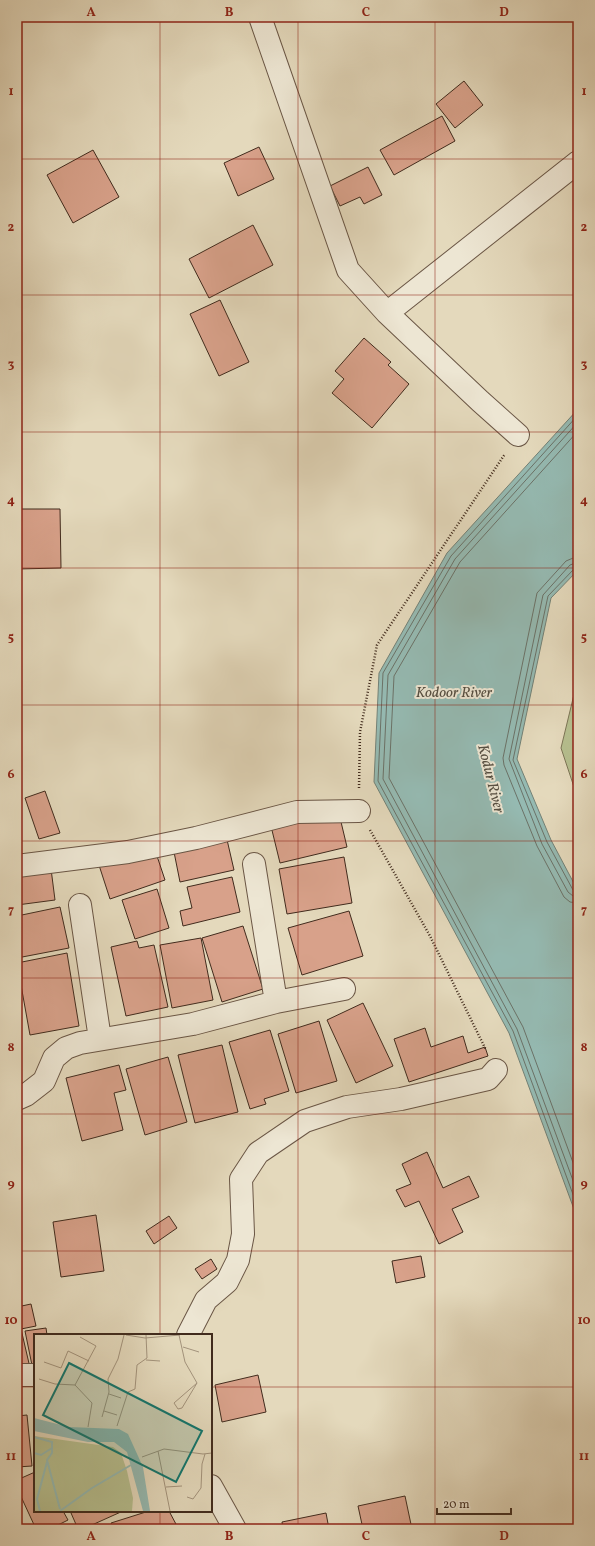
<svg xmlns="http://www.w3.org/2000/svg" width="595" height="1546" font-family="Vollkorn,serif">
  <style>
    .green { fill: #b6bf8f; stroke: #7c7556 }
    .water { fill: #95bab2; stroke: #738176 }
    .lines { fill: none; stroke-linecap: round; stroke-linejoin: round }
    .shore { stroke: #6b7268; stroke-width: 1 }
    .building { fill: #d8a18a; stroke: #412b1d }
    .street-casing { stroke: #6a5645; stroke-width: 24 }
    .path { stroke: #412b1d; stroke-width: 2.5; stroke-dasharray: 1 2; stroke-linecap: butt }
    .street { stroke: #ede6d3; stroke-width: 22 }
    .grid { fill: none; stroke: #8f2418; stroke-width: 1; stroke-opacity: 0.55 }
    .labels { text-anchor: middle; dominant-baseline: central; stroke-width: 4; stroke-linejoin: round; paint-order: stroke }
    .water-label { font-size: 15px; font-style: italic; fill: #564f42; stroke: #ede6d3 }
    .inset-river { fill: none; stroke: #95bab2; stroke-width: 2 }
    .inset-road { fill: none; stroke: #a3937c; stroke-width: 1 }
    .view { fill: #0f766e; fill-opacity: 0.15; stroke: #0f766e; stroke-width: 2 }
    .inset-edge { fill: none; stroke: #412b1d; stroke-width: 2 }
    .neatline { fill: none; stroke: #8f2418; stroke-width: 1.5 }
    .grid-label { font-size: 13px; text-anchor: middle; font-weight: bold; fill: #8f2418 }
  </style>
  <rect width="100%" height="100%" fill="#e4d9bc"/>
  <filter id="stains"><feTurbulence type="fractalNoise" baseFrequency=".005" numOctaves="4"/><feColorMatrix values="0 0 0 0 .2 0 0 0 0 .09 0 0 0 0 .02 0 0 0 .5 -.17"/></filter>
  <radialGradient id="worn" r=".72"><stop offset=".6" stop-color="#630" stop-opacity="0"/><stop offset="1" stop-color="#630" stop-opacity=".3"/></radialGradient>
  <!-- green -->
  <path class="green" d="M 578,678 L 578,799 L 561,748 Z"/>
  <!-- water -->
  <path class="water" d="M 578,409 L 578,570 L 551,598 L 517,759 L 551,840 L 578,891 L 578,1220 L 509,1033 L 374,782 L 379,673 L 447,553 Z"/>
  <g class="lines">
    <!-- shore -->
    <path class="shore" d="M 578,415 L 451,556 L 383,673 L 378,781 L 513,1031 L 578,1208
      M 578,422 L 455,559 L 388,675 L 383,779 L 517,1029 L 578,1194
      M 578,431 L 460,562 L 394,676 L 389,778 L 523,1027 L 578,1176
      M 578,556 L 566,561 L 537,593 L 503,758 L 504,765 L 537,846 L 564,897 L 570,902 L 578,903
      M 578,562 L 570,565 L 543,595 L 509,759 L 542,844 L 568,892 L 573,896 L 578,897
      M 578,567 L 574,569 L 548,596 L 513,760 L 547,842 L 573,890 L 578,892"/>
  </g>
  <!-- building -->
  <path class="building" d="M 464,81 L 483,105 L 455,128 L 436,104 Z
    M 442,116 L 455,141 L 394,175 L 380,150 Z
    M 259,147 L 274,179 L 238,196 L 224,163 Z
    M 93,150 L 119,197 L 73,223 L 47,175 Z
    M 368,167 L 382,195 L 364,204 L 360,197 L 340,206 L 330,186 Z
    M 253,225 L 273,265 L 209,298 L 189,259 Z
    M 220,300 L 249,362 L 219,376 L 190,314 Z
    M 364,338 L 391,362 L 388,365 L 409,384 L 372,428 L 332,393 L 344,379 L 335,371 Z
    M 17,509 L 60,509 L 61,568 L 17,569 Z
    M 45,791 L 60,833 L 39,839 L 25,798 Z
    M 336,801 L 347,847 L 280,863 L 269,818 Z
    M 225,831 L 234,870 L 180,882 L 172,842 Z
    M 152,841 L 165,880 L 110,899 L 97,859 Z
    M 344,857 L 352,903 L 287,914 L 279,869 Z
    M 50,861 L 55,900 L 17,905 L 17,866 Z
    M 232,877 L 240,912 L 183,926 L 180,911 L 192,908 L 187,887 Z
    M 157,889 L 169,928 L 135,939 L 122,900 Z
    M 60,907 L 69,948 L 17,958 L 17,916 Z
    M 349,911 L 363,956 L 302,975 L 288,928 Z
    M 243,926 L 263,989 L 222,1002 L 202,938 Z
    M 201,938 L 213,1000 L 172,1008 L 160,945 Z
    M 137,941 L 139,948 L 154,945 L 168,1007 L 126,1016 L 111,947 Z
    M 67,953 L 79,1026 L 30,1035 L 17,963 Z
    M 363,1003 L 393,1066 L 356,1083 L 327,1020 Z
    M 319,1021 L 337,1081 L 296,1093 L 278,1034 Z
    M 425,1028 L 431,1047 L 463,1036 L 468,1053 L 485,1047 L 488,1056 L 409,1082 L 394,1039 Z
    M 270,1030 L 289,1091 L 264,1099 L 266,1104 L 250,1109 L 229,1042 Z
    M 222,1045 L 238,1112 L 195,1123 L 178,1055 Z
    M 168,1057 L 187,1122 L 145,1135 L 126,1069 Z
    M 119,1065 L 126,1090 L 114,1093 L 123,1130 L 82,1141 L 66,1078 Z
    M 427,1152 L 443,1188 L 469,1176 L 479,1197 L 452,1209 L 463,1232 L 439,1244 L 419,1201 L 405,1207 L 396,1190 L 411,1184 L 402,1164 Z
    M 96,1215 L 104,1271 L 61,1277 L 53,1222 Z
    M 169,1216 L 177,1228 L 154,1244 L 146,1231 Z
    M 421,1256 L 425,1277 L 396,1283 L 392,1261 Z
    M 211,1259 L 217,1269 L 202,1279 L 195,1269 Z
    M 31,1304 L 36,1326 L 21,1329 L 31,1372 L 17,1375 L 17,1307 Z
    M 46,1328 L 47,1335 L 35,1335 L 34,1375 L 25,1331 Z
    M 258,1375 L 266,1412 L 222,1422 L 215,1385 Z
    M 27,1415 L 32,1466 L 17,1467 L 17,1416 Z
    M 35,1472 L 35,1511 L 63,1511 L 68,1520 L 50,1529 L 36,1529 L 17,1488 L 17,1480 Z
    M 405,1496 L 412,1529 L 363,1529 L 358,1506 Z
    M 74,1511 L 123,1511 L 83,1529 L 78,1529 L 71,1513 Z
    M 149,1511 L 169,1511 L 177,1526 L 170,1529 L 114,1529 L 111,1523 Z
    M 326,1513 L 329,1529 L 283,1529 L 282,1522 Z"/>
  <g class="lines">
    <defs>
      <path id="street" d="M 260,17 L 348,270 L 387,313 L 480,401 L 518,435
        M 387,313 L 578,162
        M 254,864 L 276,1002
        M 17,866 L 128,852 L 196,838 L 297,812 L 359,811
        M 80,905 L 100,1039
        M 17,1099 L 26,1095 L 44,1081 L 54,1058 L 66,1048 L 80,1043 L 193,1024 L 276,1002 L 344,989
        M 188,1335 L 206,1300 L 227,1282 L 238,1260 L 243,1234 L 241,1179 L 258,1153 L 305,1121 L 347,1107 L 401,1099 L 488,1079 L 496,1070
        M 17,1375 L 35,1375
        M 211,1486 L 235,1529"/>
    </defs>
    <!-- street casing -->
    <use href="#street" class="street-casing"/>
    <!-- path -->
    <path class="path" d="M 359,788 L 360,732 L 377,645 L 505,454
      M 370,830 L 430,936 L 486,1050"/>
    <!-- street -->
    <use href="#street" class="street"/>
  </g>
  <!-- grid -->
  <path class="grid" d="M 160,17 L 160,1335M 298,17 L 298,1529M 435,17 L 435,1529M 17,159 L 578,159M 17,295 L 578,295M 17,432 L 578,432M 17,568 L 578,568M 17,705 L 578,705M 17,841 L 578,841M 17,978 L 578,978M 17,1114 L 578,1114M 17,1251 L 578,1251M 17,1387 L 35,1387M 211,1387 L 578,1387M 160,1511 L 160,1529"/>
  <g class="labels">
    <!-- water labels -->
    <g class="water-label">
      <text x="454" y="693">Kodoor River</text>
      <text transform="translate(490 779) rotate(76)">Kodur River</text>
    </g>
  </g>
  <!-- overview -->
  <g transform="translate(34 1334)">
    <rect width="178" height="178" fill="#e4d9bc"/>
    <path d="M 0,102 L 79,113 L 87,119 L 93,137 L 99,164 L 98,177 L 0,177 Z" fill="#b6bf8f"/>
    <path d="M 0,84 L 35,93 L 85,95 L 94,100 L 109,133 L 116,177 L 109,177 L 93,118 L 80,108 L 54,108 L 0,97 Z" fill="#95bab2"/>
    <path class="inset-river" d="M 0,103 L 18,108 L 18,119 L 13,126 L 26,175M 0,119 L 7,121 L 18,114M 6,177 L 3,165 L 13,128M 26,177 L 58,154 L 97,131"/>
    <path class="inset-road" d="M 92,1 L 111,4 L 146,1M 145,1 L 151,28 L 163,49 L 148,74 L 144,75 L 140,69 L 163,49M 46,3 L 62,12 L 41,51 L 58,69 L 54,93M 149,13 L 165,18M 112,26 L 126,27M 10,28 L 27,34 L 34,17 L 55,27M 5,45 L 21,50 L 41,51M 75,60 L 87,64M 70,77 L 83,81M 68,83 L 75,58 L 74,45 L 84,25 L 90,1M 83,92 L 94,58 L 101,55 L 103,31 L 113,24 L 112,1M 124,117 L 136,177M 108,123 L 130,115 L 169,120 L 178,119M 132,153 L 148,152M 153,163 L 159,165 L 167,154 L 168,130 L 171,120"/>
    <path class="view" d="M 35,29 L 168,97 L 142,148 L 9,81 Z"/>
    <rect width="178" height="178" class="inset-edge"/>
  </g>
  <!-- margin -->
  <rect width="595" height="1546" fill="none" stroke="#e4d9bc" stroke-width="44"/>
  <!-- scale -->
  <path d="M437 1508v6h74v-6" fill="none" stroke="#412b1d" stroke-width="2"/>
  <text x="443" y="1508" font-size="12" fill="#412b1d" stroke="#ede6d3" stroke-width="3" paint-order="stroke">20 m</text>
  <rect x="22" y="22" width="551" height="1502" class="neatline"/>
  <g class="grid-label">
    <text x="91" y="16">A</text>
    <text x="229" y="16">B</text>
    <text x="366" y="16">C</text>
    <text x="504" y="16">D</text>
    <text x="11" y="95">1</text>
    <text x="584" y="95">1</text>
    <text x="11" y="231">2</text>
    <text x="584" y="231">2</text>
    <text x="11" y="368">3</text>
    <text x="584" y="368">3</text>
    <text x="11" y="504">4</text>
    <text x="584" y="504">4</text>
    <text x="11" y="641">5</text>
    <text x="584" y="641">5</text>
    <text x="11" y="778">6</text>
    <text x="584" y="778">6</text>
    <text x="11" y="914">7</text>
    <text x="584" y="914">7</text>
    <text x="11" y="1051">8</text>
    <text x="584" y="1051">8</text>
    <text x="11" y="1187">9</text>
    <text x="584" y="1187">9</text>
    <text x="11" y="1324">10</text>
    <text x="584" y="1324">10</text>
    <text x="11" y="1460">11</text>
    <text x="584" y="1460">11</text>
    <text x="91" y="1540">A</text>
    <text x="229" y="1540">B</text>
    <text x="366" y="1540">C</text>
    <text x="504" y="1540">D</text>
  </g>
  <rect width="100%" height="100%" filter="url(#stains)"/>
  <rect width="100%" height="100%" fill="url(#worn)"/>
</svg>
